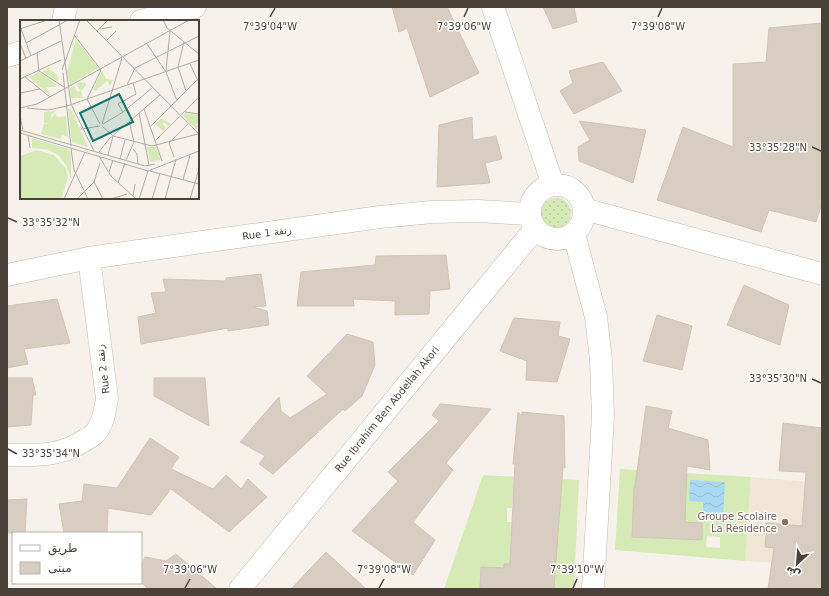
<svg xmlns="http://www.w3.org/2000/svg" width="829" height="596" font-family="'DejaVu Sans',Vazirmatn,sans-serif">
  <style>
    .education { fill: #efe6d5 }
    .grass { fill: url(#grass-dots) }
    .garden { fill: #d6eab5; fill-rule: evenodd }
    .water { fill: url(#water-waves) }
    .building { fill: #d8cdc1; stroke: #d3c4b4 }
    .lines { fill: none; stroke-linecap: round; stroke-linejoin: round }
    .street-casing { stroke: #c2b9ae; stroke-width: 23 }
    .street { stroke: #fff; stroke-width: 22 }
    .ticks { fill: none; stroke: #4a4239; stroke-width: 1.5 }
    .education-dot { fill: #8d6e63; stroke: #fff; stroke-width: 1.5 }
    .labels { text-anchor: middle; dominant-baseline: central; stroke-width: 3; stroke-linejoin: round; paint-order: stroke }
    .street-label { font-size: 10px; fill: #4a4239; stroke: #fff }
    .education-label { font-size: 10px; fill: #785e54; stroke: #fff; text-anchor: end }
    .inset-road { fill: none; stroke: #b1aca4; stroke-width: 1 }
    .view { fill: #0f766e; fill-opacity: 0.15; stroke: #0f766e; stroke-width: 2 }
    .inset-edge { fill: none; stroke: #4a4239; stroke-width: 2 }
    .ticks-label { font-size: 10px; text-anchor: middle; fill: #4a4239; stroke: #fff; stroke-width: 3; stroke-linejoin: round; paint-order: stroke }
  </style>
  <defs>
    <pattern id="grass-dots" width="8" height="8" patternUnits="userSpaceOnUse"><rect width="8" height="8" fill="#d6eab5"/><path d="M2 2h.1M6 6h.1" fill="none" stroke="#b9ca9c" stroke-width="1.8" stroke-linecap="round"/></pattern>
    <pattern id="water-waves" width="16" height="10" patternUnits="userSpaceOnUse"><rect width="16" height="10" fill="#a9d9f2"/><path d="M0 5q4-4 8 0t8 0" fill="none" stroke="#93bbd0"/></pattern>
  </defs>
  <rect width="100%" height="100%" fill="#f6f2eb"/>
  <!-- education -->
  <path class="education" d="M 751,477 L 822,483 L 822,566 L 745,561 Z"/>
  <!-- grass -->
  <path class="grass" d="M541 213a15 15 0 1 1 30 0a15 15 0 1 1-30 0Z"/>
  <!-- garden -->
  <path class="garden" d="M 620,469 L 751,477 L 745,561 L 615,550 ZM 634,486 L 651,487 L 685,522 L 702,523 L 702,540 L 632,537 ZM 707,536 L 720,537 L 720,548 L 706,547 Z
    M 483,475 L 579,480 L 574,589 L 554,589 L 504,568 L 481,567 L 480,589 L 444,589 ZM 514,489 L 561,493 L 558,540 L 535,539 L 512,522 L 507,522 L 507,508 L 512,508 Z"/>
  <!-- water -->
  <path class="water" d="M 690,480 L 725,482 L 723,518 L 703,517 L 703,502 L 689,501 Z"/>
  <!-- building -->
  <path class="building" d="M 392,7 L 447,7 L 479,73 L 430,97 L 407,28 L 399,32 Z
    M 543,7 L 574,7 L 577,22 L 553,29 Z
    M 822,23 L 822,203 L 816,222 L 769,210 L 761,232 L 657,200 L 683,127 L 733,147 L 733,64 L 766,62 L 769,28 Z
    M 603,62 L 622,91 L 574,114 L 560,91 L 573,83 L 569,71 Z
    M 472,117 L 473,140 L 496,136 L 502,159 L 485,163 L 490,183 L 437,187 L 439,125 Z
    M 579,121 L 646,130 L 633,183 L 579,161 L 578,147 L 590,140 Z
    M 446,255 L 450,289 L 430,291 L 429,314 L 395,315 L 395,301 L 353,299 L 354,306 L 297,306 L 301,272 L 375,265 L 376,256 Z
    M 261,274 L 266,306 L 253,307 L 267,311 L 269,325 L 228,331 L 228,328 L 141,344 L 138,317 L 156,313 L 151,293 L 166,292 L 163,279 L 226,281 L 226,278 Z
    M 744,285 L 789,305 L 780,345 L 727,325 Z
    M 57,299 L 70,343 L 24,349 L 28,364 L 7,368 L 7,306 Z
    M 657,315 L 692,326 L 682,370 L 643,361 Z
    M 514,318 L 560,322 L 558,336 L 570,339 L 557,382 L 526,380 L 527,361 L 500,351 Z
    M 347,334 L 373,342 L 375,365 L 362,396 L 345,411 L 343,409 L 273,474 L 259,464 L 265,456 L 240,442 L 279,397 L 281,411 L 290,418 L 327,394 L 307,376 Z
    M 7,378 L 32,378 L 36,395 L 33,395 L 31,425 L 7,427 Z
    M 154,378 L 205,378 L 209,426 L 154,396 Z
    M 440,404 L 491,409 L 446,463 L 453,470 L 413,522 L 435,540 L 413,575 L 352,531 L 398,481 L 388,472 L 439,421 L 432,415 Z
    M 646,406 L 672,411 L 668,428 L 708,440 L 710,470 L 687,466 L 685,522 L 702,523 L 702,540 L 632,537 L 634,486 L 635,486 Z
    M 518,412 L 522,416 L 522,412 L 564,416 L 565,468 L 563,467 L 554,589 L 480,589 L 481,567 L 504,568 L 504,564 L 510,564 L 515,464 L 513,464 Z
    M 783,423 L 822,428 L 822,589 L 768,589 L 774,548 L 765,547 L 767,523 L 802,526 L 806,472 L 779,471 Z
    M 150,438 L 179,457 L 171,469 L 213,489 L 226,475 L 241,489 L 248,479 L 267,497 L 229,532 L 171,489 L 151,515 L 108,508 L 107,533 L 64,533 L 59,504 L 82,501 L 84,484 L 117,488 Z
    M 27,499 L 25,533 L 7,533 L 7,500 Z
    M 326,552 L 366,589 L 291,589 Z
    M 176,554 L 217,589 L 148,589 L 141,582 L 141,567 L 145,557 L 166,561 Z"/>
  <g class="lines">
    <defs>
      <path id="street" d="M 493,7 L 553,185
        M 63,21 L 66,7
        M 141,21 L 195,7
        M 7,56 L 21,52
        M530 212a27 27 0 1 1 54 0a27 27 0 1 1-54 0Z
        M 584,209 L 822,274
        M 574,234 L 596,317 L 601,360 L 603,416 L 593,589
        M 7,275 L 89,258 L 380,217 L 432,212 L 478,211 L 529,214
        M 7,455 C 36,455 60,457 85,440 C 88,438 93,436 95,433 C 104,424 105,409 107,398 L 89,258
        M 240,589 L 535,229"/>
    </defs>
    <!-- street casing -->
    <use href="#street" class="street-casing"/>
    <!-- street -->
    <use href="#street" class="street"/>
  </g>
  <!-- ticks -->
  <path class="ticks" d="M 270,17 L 275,8M 464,17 L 468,8M 658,17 L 662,8M 812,147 L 821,151M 8,218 L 17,222M 812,379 L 821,383M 8,449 L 17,454M 185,588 L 190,579M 379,588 L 384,579M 573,588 L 577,579"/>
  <!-- markers -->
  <circle class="education-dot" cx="785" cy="522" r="4"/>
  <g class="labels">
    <!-- street labels -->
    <g class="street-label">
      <text transform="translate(267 233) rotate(-8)">Rue 1 زنقة</text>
      <text transform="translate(103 369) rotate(-97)">Rue 2 زنقة</text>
      <text transform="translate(387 409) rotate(-51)">Rue Ibrahim Ben Abdellah Akori</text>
    </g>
    <!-- education labels -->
    <g class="education-label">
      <text x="777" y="516">Groupe Scolaire<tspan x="777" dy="12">La Résidence</tspan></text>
    </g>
  </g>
  <!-- overview -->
  <g transform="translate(20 20)">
    <rect width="179" height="179" fill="#f6f2eb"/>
    <path d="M 141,98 L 151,104 L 148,106 L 144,102 L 142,104 L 146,108 L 143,111 L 135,104 Z" fill="#d6eab5"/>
    <path d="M 48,89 L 51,89 L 68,127 L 52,122 Z" fill="#d6eab5"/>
    <path d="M 56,19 L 78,48 L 50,65 L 47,52 ZM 30,47 L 29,50 L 33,51 L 39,58 L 37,61 L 22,52 ZM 82,51 L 86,59 L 93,60 L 90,66 L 87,61 L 75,71 L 73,69 ZM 19,52 L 37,64 L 35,67 L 26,67 L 30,75 L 9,57 ZM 63,61 L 62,64 L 65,62 L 66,65 L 61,71 L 63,78 L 51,78 L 50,68 L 54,66 L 57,72 L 60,71 L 57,64 ZM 36,91 L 31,95 L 31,99 L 35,93 L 37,97 L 46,96 L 48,117 L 42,115 L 41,119 L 21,114 L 24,104 L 28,104 L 24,103 L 24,92 ZM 165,93 L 179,95 L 179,102 L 176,105 L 179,106 L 176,109 L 163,96 ZM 12,118 L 48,129 L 51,132 L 51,159 L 46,145 L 38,135 L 28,130 L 12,128 ZM 127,127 L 136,127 L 141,140 L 130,142 ZM 17,130 L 34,135 L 46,149 L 48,158 L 41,179 L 0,179 L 0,136 Z" fill="#d6eab5"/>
    <path class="inset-road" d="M 39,0 L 51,84 L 74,131M 66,0 L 179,114M 143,0 L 147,8 L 179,34M 0,6 L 11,36M 0,9 L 27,0M 80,9 L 92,7M 77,11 L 88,0M 55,16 L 81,50 L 67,79 L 80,104M 86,21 L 96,11M 164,22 L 158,47 L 166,71M 0,23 L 6,39M 6,23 L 48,0M 127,24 L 146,52 L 157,81M 17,33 L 19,51 L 44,67M 0,41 L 41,21M 170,44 L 179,63M 42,50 L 60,0M 146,51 L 150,11M 43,53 L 51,126M 5,57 L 30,77M 0,59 L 41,40M 107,65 L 115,48 L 179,16M 0,73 L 20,69M 0,88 L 17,84 L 169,0M 7,88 L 28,90 L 47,86 L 179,40M 124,89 L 142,141M 103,92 L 98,84 L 116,74 L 113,63M 165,92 L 179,94M 119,93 L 129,145M 0,96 L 3,110M 82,104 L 102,38M 83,104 L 103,92 L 132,68M 82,106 L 93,116 L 132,126 L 178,114M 130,107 L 179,58M 61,109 L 80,106M 0,110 L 125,146 L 135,144M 0,113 L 128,151 L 179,131M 8,115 L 10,128M 135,121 L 179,77M 51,128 L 54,150 L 68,179M 113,129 L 117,134 L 118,144M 79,132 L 89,119 L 140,75M 88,135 L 93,116M 79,136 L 91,156 L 116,179M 154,137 L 149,123 L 168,104M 100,139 L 105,120M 106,140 L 114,122 L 109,101M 130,151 L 179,164M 89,152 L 93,140M 163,160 L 170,135M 74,162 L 83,179M 98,163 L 105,143M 113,176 L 115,164M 44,179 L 65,132M 57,179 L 74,162 L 80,143M 91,179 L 107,174M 119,179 L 128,151M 132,179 L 140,153M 145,179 L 156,139M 170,179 L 179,149"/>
    <path class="view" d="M 99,74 L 113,102 L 73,121 L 60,93 Z"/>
    <rect width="179" height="179" class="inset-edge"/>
  </g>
  <g class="ticks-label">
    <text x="270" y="30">7°39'04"W</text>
    <text x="464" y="30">7°39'06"W</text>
    <text x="658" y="30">7°39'08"W</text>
    <text x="778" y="151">33°35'28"N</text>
    <text x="51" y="226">33°35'32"N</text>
    <text x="778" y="382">33°35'30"N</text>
    <text x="51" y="457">33°35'34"N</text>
    <text x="190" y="573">7°39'06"W</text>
    <text x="384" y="573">7°39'08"W</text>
    <text x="577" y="573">7°39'10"W</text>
  </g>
  <!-- border -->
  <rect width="829" height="596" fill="none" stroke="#4a4239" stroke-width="16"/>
  <!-- legend -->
  <rect x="12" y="532" width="130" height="52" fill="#ffffff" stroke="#b7b3b0"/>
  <rect x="20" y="545" width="20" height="6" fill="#ffffff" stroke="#b7b3b0"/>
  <text x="48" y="552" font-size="12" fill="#4a4239">طريق</text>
  <rect x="20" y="562" width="20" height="12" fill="#d8cdc1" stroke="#b7b3b0"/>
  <text x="48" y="572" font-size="12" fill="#4a4239">مبنى</text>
  <!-- north arrow -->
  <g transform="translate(797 564) rotate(206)" stroke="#ffffff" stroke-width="3" paint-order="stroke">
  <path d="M0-3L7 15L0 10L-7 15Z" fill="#4a4239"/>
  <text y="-6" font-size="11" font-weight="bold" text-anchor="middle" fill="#4a4239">ش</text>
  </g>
</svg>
